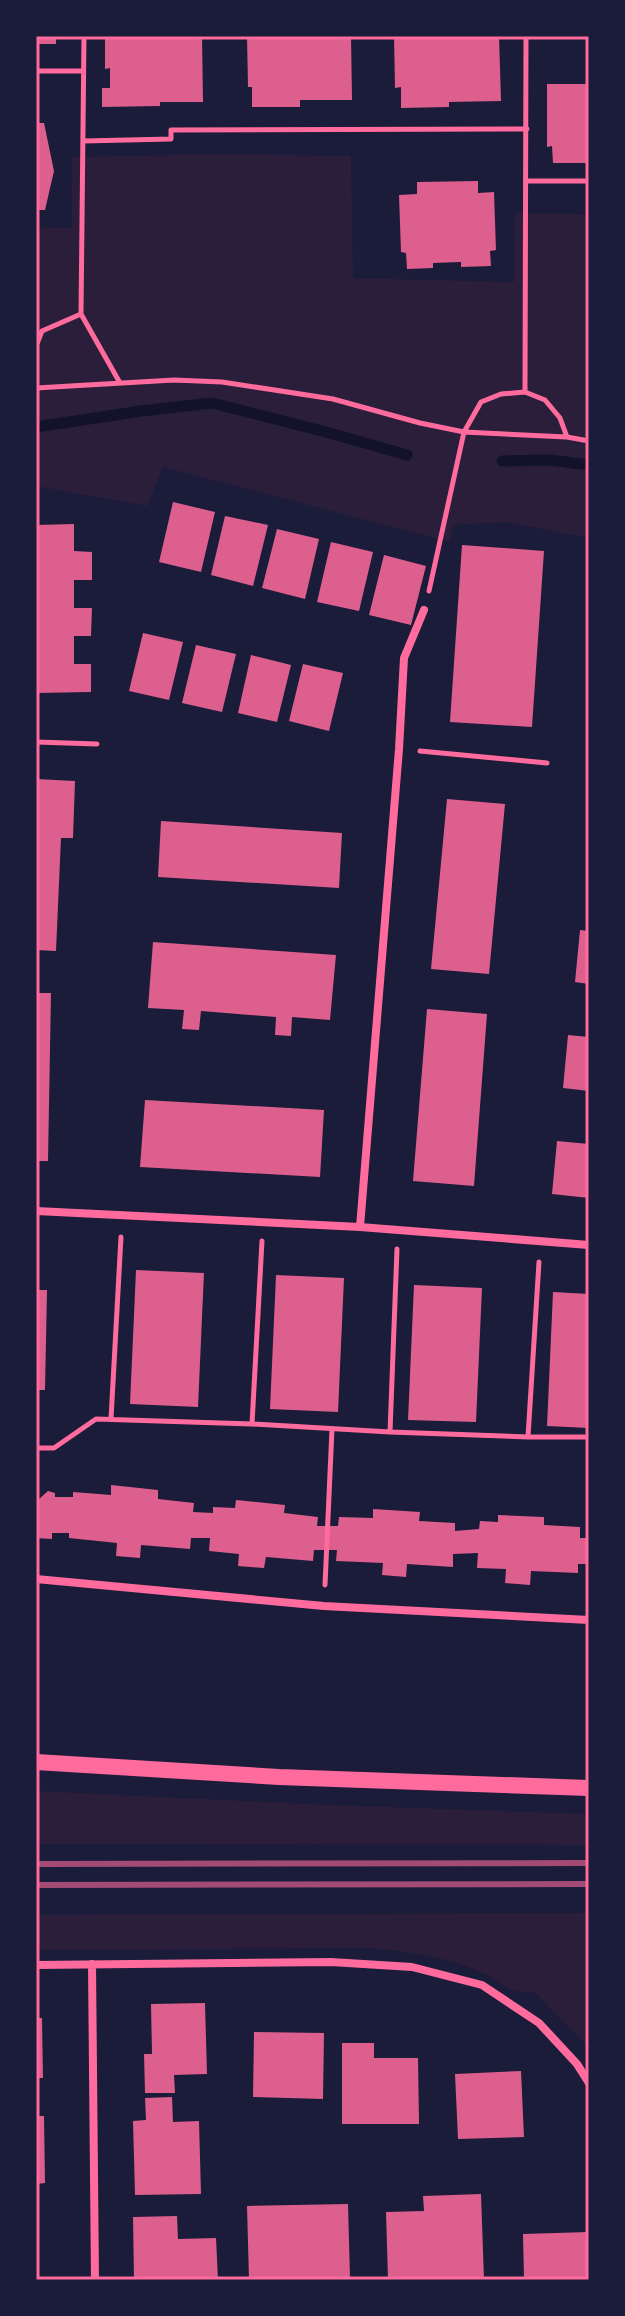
<svg xmlns="http://www.w3.org/2000/svg" width="625" height="2316" font-family="Cabin,sans-serif">
  <style>
    .green { fill: #2a1e3b }
    .lines { fill: none; stroke-linecap: round; stroke-linejoin: round }
    .stream { stroke: #12122b; stroke-width: 11 }
    .building { fill: #dd5f8e }
    .path { stroke: #ff6b9d; stroke-width: 5 }
    .minor { stroke: #ff6b9d; stroke-width: 8 }
    .secondary { stroke: #ff6b9d; stroke-width: 16 }
    .rail { stroke: #a44b75; stroke-width: 6 }
    .neatline { fill: none; stroke: #ff6b9d; stroke-width: 3 }
  </style>
  <rect width="100%" height="100%" fill="#1b1b3a"/>
  <!-- green -->
  <path class="green" d="M 221,154 L 351,156 L 353,278 L 514,282 L 515,213 L 589,214 L 589,538 L 506,522 L 454,525 L 450,542 L 163,467 L 147,506 L 36,486 L 36,227 L 72,228 L 72,157 Z
    M 36,1791 L 331,1805 L 589,1814 L 589,1845 L 36,1844 Z
    M 589,1913 L 589,2048 L 535,1992 C 509,1995 501,1980 478,1971 C 443,1956 406,1951 368,1948 L 36,1950 L 36,1915 Z"/>
  <g class="lines">
    <!-- stream -->
    <path class="stream" d="M 36,427 L 141,411 L 212,403 L 326,432 L 407,455
      M 502,461 L 550,460 L 589,465"/>
  </g>
  <!-- building -->
  <path class="building" d="M 36,36 L 56,36 L 56,44 L 36,44 Z
    M 105,36 L 202,36 L 203,102 L 160,102 L 160,106 L 102,107 L 102,88 L 110,88 L 110,68 L 105,69 Z
    M 247,36 L 351,36 L 352,100 L 300,100 L 300,107 L 252,107 L 252,87 L 248,87 Z
    M 394,36 L 499,36 L 501,101 L 449,102 L 449,107 L 401,108 L 401,87 L 395,88 Z
    M 547,84 L 589,84 L 589,163 L 553,163 L 552,146 L 547,147 Z
    M 36,123 L 44,123 L 54,171 L 45,210 L 36,210 Z
    M 478,181 L 478,193 L 494,192 L 496,250 L 490,251 L 491,266 L 461,267 L 461,262 L 433,263 L 433,268 L 407,269 L 406,253 L 401,252 L 399,195 L 417,194 L 417,182 Z
    M 173,502 L 215,512 L 201,572 L 159,562 Z
    M 225,516 L 268,525 L 253,586 L 211,575 Z
    M 74,524 L 74,551 L 92,552 L 92,580 L 74,580 L 74,608 L 92,608 L 91,636 L 74,636 L 74,664 L 91,664 L 91,692 L 36,693 L 36,525 Z
    M 277,529 L 319,539 L 305,599 L 262,588 Z
    M 331,542 L 373,552 L 359,611 L 317,602 Z
    M 462,545 L 544,551 L 532,727 L 450,722 Z
    M 384,555 L 426,566 L 411,625 L 369,615 Z
    M 143,633 L 183,642 L 169,700 L 129,691 Z
    M 196,645 L 236,654 L 222,712 L 182,703 Z
    M 251,655 L 291,665 L 277,722 L 238,713 Z
    M 303,664 L 343,673 L 329,731 L 289,721 Z
    M 36,779 L 75,781 L 73,838 L 61,838 L 56,951 L 36,950 Z
    M 447,799 L 505,804 L 489,974 L 431,969 Z
    M 161,821 L 342,833 L 339,888 L 158,877 Z
    M 580,930 L 589,931 L 589,984 L 575,982 Z
    M 153,942 L 336,955 L 330,1020 L 292,1017 L 291,1036 L 275,1035 L 276,1017 L 201,1011 L 199,1030 L 182,1029 L 184,1010 L 148,1008 Z
    M 36,993 L 51,993 L 48,1161 L 36,1161 Z
    M 427,1009 L 487,1014 L 474,1186 L 413,1181 Z
    M 568,1035 L 589,1037 L 589,1091 L 563,1088 Z
    M 145,1100 L 324,1110 L 320,1177 L 140,1167 Z
    M 557,1141 L 589,1144 L 589,1198 L 552,1194 Z
    M 136,1270 L 204,1273 L 198,1407 L 130,1404 Z
    M 276,1275 L 344,1278 L 338,1412 L 270,1409 Z
    M 414,1285 L 482,1288 L 476,1422 L 408,1420 Z
    M 36,1290 L 47,1290 L 45,1390 L 36,1390 Z
    M 553,1292 L 589,1294 L 589,1428 L 547,1426 Z
    M 111,1485 L 158,1490 L 158,1499 L 194,1503 L 193,1512 L 213,1513 L 213,1507 L 235,1508 L 236,1500 L 285,1505 L 284,1513 L 318,1517 L 317,1526 L 338,1526 L 339,1517 L 373,1518 L 373,1509 L 420,1512 L 419,1521 L 455,1523 L 455,1531 L 479,1529 L 480,1521 L 498,1522 L 498,1515 L 544,1517 L 544,1525 L 580,1527 L 580,1538 L 589,1538 L 589,1564 L 578,1564 L 578,1573 L 531,1571 L 530,1585 L 505,1583 L 506,1569 L 477,1568 L 478,1553 L 453,1554 L 453,1567 L 407,1564 L 406,1577 L 382,1575 L 383,1563 L 336,1561 L 337,1550 L 314,1550 L 313,1561 L 266,1557 L 264,1568 L 238,1566 L 239,1554 L 209,1551 L 210,1538 L 191,1538 L 190,1549 L 141,1545 L 140,1558 L 116,1556 L 117,1543 L 69,1538 L 69,1533 L 52,1533 L 52,1539 L 36,1538 L 36,1498 L 38,1500 L 48,1491 L 55,1493 L 55,1497 L 73,1497 L 73,1492 L 111,1495 Z
    M 205,2003 L 207,2074 L 174,2075 L 175,2093 L 145,2093 L 144,2054 L 152,2054 L 151,2004 Z
    M 36,2018 L 42,2018 L 43,2078 L 36,2078 Z
    M 254,2032 L 324,2033 L 323,2099 L 253,2097 Z
    M 342,2043 L 374,2043 L 374,2058 L 418,2058 L 419,2124 L 342,2124 Z
    M 521,2071 L 524,2137 L 458,2139 L 455,2074 Z
    M 172,2097 L 173,2122 L 199,2121 L 201,2194 L 135,2195 L 133,2121 L 146,2120 L 145,2098 Z
    M 36,2116 L 44,2116 L 45,2183 L 36,2184 Z
    M 481,2194 L 484,2280 L 388,2280 L 386,2212 L 424,2211 L 423,2196 Z
    M 348,2204 L 350,2278 L 249,2280 L 247,2206 Z
    M 177,2216 L 178,2239 L 216,2238 L 218,2280 L 134,2280 L 133,2217 Z
    M 589,2232 L 589,2280 L 524,2280 L 523,2234 Z"/>
  <g class="lines">
    <!-- path -->
    <path class="path" d="M 36,71 L 83,71
      M 83,141 L 171,139 L 171,130 L 527,129
      M 527,181 L 589,181
      M 81,314 L 120,383
      M 36,346 L 42,331 L 81,314 L 84,36
      M 36,388 L 174,380 L 222,382 L 333,399 L 420,423 L 464,432 L 567,437 L 589,441
      M 525,392 L 526,36
      M 429,591 L 464,432 L 481,402 L 501,394 L 525,392 L 545,400 L 560,418 L 567,437
      M 36,742 L 97,744
      M 420,751 L 547,763
      M 111,1419 L 121,1237
      M 252,1424 L 262,1241
      M 390,1432 L 397,1249
      M 528,1437 L 539,1262
      M 36,1448 L 54,1448 L 96,1419 L 252,1424 L 390,1432 L 528,1437 L 589,1437
      M 325,1585 L 332,1429"/>
    <!-- minor -->
    <path class="minor" d="M 36,1211 L 360,1227 L 589,1245
      M 360,1227 L 399,749 L 404,658 L 424,610
      M 36,1579 L 324,1606 L 589,1620
      M 92,1964 L 95,2280
      M 36,1965 L 331,1962 L 412,1967 L 482,1985 L 539,2023 L 577,2064 L 589,2083"/>
    <!-- secondary -->
    <path class="secondary" d="M 36,1762 L 279,1777 L 589,1788"/>
    <!-- rail -->
    <path class="rail" d="M 36,1864 L 589,1863
      M 36,1885 L 589,1884"/>
  </g>
  <!-- border -->
  <rect width="625" height="2316" fill="none" stroke="#1b1b3a" stroke-width="76"/>
  <rect x="38" y="38" width="549" height="2240" class="neatline"/>
</svg>
